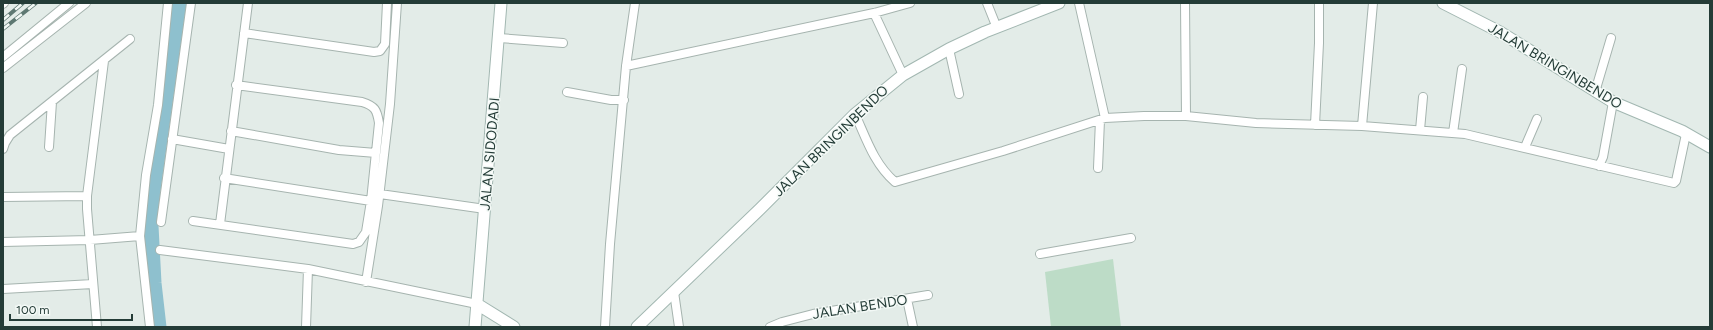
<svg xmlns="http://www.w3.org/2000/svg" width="1713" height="330" font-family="Figtree,sans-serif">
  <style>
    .green { fill: #bddcc7 }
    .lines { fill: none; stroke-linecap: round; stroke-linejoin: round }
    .river { stroke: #8ec0ce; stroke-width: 15 }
    .street-casing { stroke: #a6b4af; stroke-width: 10 }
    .secondary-casing { stroke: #a2b7b1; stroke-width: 13 }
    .street { stroke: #fff; stroke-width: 8 }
    .secondary { stroke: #fff; stroke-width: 11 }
    .rail-casing { stroke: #5e7872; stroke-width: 4 }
    .rail { stroke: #f3f9f6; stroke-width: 2.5; stroke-dasharray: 8; stroke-linecap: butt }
    .labels { text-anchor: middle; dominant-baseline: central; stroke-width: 3; stroke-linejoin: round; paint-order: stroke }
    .street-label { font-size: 14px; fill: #243c37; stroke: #f3f9f6 }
  </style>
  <rect width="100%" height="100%" fill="#e3ece8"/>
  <!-- green -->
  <path class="green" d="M 1113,259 L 1121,327 L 1051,327 L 1045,272 Z"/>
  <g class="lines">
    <!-- river -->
    <path class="river" d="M 159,327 L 154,283 L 151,226 L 153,191 L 179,3"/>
    <defs>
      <path id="street" d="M 987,3 L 997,28
        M 1079,3 L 1105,118
        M 1185,3 L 1186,116
        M 3,4 L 4,3
        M 874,13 L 903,75
        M 244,33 L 374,52 L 380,51 L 385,44 L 387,3
        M 499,38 L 563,43
        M 949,49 L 959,94
        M 3,57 L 69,3
        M 626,66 L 874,13 L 910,3
        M 3,68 L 86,3
        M 567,92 L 611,100 L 624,100
        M 1595,92 L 1611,38
        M 855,114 C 866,138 874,164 895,182 L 1003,151 L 1105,118 L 1144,116 L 1186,116 L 1256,123 L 1362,126 L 1465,134 L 1674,183 L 1676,181 L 1686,134
        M 1315,125 L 1319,43 L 1319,3
        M 1362,126 L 1373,3
        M 1420,130 L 1423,97
        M 231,131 L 339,150 L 376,153
        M 1453,133 L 1462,69
        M 172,139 L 229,149
        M 49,147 L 52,102
        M 1525,147 L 1537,119
        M 3,149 L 5,143 L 10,135 L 130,39
        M 1599,166 L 1603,157 L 1613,102
        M 1098,168 L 1100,120
        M 224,178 L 371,201 L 379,123 C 377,110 375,106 362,102 L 236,85
        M 380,194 L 485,209
        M 3,197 L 87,196
        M 193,221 L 353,244 L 359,242 L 366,232 L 371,201
        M 161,222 L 191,3
        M 220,224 L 248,3
        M 140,236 L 150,327
        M 3,242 L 90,240 L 140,236 L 146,175 L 158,105 L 168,3
        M 160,250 L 308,269 L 477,304
        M 1040,254 L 1131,238
        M 366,282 L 378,206 L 390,104 L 397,3
        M 3,289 L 93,284
        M 674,292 L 679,327
        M 907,299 L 913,327
        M 97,327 L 87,209 L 87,196 L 104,61
        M 306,327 L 308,269
        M 605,327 L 610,244 L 626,66 L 635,3
        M 770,327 L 782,322 L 813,314 L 928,295"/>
      <path id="secondary" d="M 1443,3 L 1500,32 L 1613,102 L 1682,131 L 1710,147
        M 477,304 L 514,327
        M 475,327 L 501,3
        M 637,327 L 760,209 L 855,114 L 903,75 L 949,49 L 985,32 L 1059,3"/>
    </defs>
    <!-- street casing -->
    <use href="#street" class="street-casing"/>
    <!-- secondary casing -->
    <use href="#secondary" class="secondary-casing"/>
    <!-- street -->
    <use href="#street" class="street"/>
    <!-- secondary -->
    <use href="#secondary" class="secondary"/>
    <defs>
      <path id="rail" d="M 3,20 L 23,3
        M 3,29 L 36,3"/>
    </defs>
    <!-- rail casing -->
    <use href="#rail" class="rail-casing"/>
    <!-- rail -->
    <use href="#rail" class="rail"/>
  </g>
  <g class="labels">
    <!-- street labels -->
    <g class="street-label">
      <text transform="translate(1555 66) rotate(31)">JALAN BRINGINBENDO</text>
      <text transform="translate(831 141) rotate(-44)">JALAN BRINGINBENDO</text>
      <text transform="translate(490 154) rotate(-85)">JALAN SIDODADI</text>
      <text transform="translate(860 307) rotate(-9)">JALAN BENDO</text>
    </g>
  </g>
  <!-- border -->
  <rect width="1713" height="330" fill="none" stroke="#243c37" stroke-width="8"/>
  <!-- scale -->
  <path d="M10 314v6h122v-6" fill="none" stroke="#243c37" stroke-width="2"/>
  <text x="16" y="314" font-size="12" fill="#243c37" stroke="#f3f9f6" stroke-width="3" paint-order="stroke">100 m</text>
</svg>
